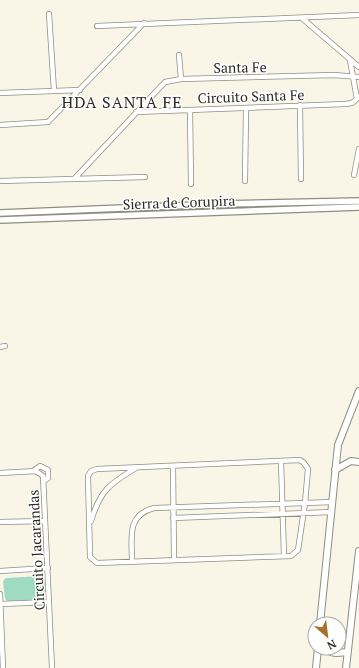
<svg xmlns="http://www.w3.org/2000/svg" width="359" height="668" font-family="'PT Serif',serif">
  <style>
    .green { fill: #9edbc0 }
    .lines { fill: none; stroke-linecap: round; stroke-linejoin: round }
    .minor-casing { stroke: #908d80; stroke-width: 6 }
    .tertiary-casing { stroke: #908d80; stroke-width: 8 }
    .secondary-casing { stroke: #908d80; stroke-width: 8 }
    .minor { stroke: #fff; stroke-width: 4.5 }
    .tertiary { stroke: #fff; stroke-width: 5.5 }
    .secondary { stroke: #fff; stroke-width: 6 }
    .labels { text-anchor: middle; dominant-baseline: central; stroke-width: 3; stroke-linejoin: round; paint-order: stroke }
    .street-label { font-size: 14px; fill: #2b2a25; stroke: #fff }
    .quarter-label { font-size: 16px; letter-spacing: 1px; fill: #2b2a25; stroke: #fff }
  </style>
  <rect width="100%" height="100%" fill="#f9f6e8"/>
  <!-- green -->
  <path class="green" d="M 42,576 C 47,581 47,594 43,599 L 8,601 L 5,599 L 3,581 L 6,578 Z"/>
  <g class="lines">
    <defs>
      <path id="minor" d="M 49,14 L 54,91
        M 303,19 L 359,67
        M 97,26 L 359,15
        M 179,55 L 181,79
        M 350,60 L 357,99
        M 0,93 L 80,90
        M 300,105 L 301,179
        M 190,110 L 191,184
        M 136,112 L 345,104 L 352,103 L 359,97
        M 0,125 L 48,122 L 144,23
        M 354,175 L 359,149
        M 75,178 L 165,82 L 181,79 L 334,75 L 359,77
        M 0,181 L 145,177
        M 245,181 L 246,108
        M 0,347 L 5,346
        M 300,460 L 304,463 L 308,469 L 305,503 L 298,550 L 291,556 L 97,563 L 90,557 L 88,476 L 91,471 L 97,469 Z
        M 281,461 L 284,556
        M 173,466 L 174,560
        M 33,471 L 40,466 L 48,470 L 48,478 L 43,482
        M 0,473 L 36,471 L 43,476 L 52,668
        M 173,518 L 332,512
        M 91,521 C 100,491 109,484 136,468
        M 0,522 L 45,521
        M 132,561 C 132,538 126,515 154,508 L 333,502
        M 0,571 L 48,568
        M 0,594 L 3,668
        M 1,604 L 49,602"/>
      <path id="tertiary" d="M 0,213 L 221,204 L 359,201
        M 0,220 L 359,207"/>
      <path id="secondary" d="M 335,470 L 351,461 L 359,462
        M 320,624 L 338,445 L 359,391
        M 326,648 C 331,655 339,653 347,652
        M 316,668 L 318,648
        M 346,668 L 359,551"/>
    </defs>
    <!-- minor casing -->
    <use href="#minor" class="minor-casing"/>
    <!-- tertiary casing -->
    <use href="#tertiary" class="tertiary-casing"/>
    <!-- secondary casing -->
    <use href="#secondary" class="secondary-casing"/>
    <!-- minor -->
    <use href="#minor" class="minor"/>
    <!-- tertiary -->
    <use href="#tertiary" class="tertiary"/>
    <!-- secondary -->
    <use href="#secondary" class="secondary"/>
  </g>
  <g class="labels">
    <!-- street labels -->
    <g class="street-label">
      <text transform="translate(240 67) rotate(-1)">Santa Fe</text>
      <text transform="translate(251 96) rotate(-2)">Circuito Santa Fe</text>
      <text transform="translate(179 202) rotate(-2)">Sierra de Corupira</text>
      <text transform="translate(36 550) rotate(-93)">Circuito Jacarandas</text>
    </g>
    <!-- quarter labels -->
    <g class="quarter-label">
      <text x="122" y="102">HDA SANTA FE</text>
    </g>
  </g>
  <!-- north arrow -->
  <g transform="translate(327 636) rotate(152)"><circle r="19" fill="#ffffff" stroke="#aaaaa8"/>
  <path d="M0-3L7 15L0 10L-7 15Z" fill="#a9702e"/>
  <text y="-6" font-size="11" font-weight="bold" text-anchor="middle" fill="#2b2a25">N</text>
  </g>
</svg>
